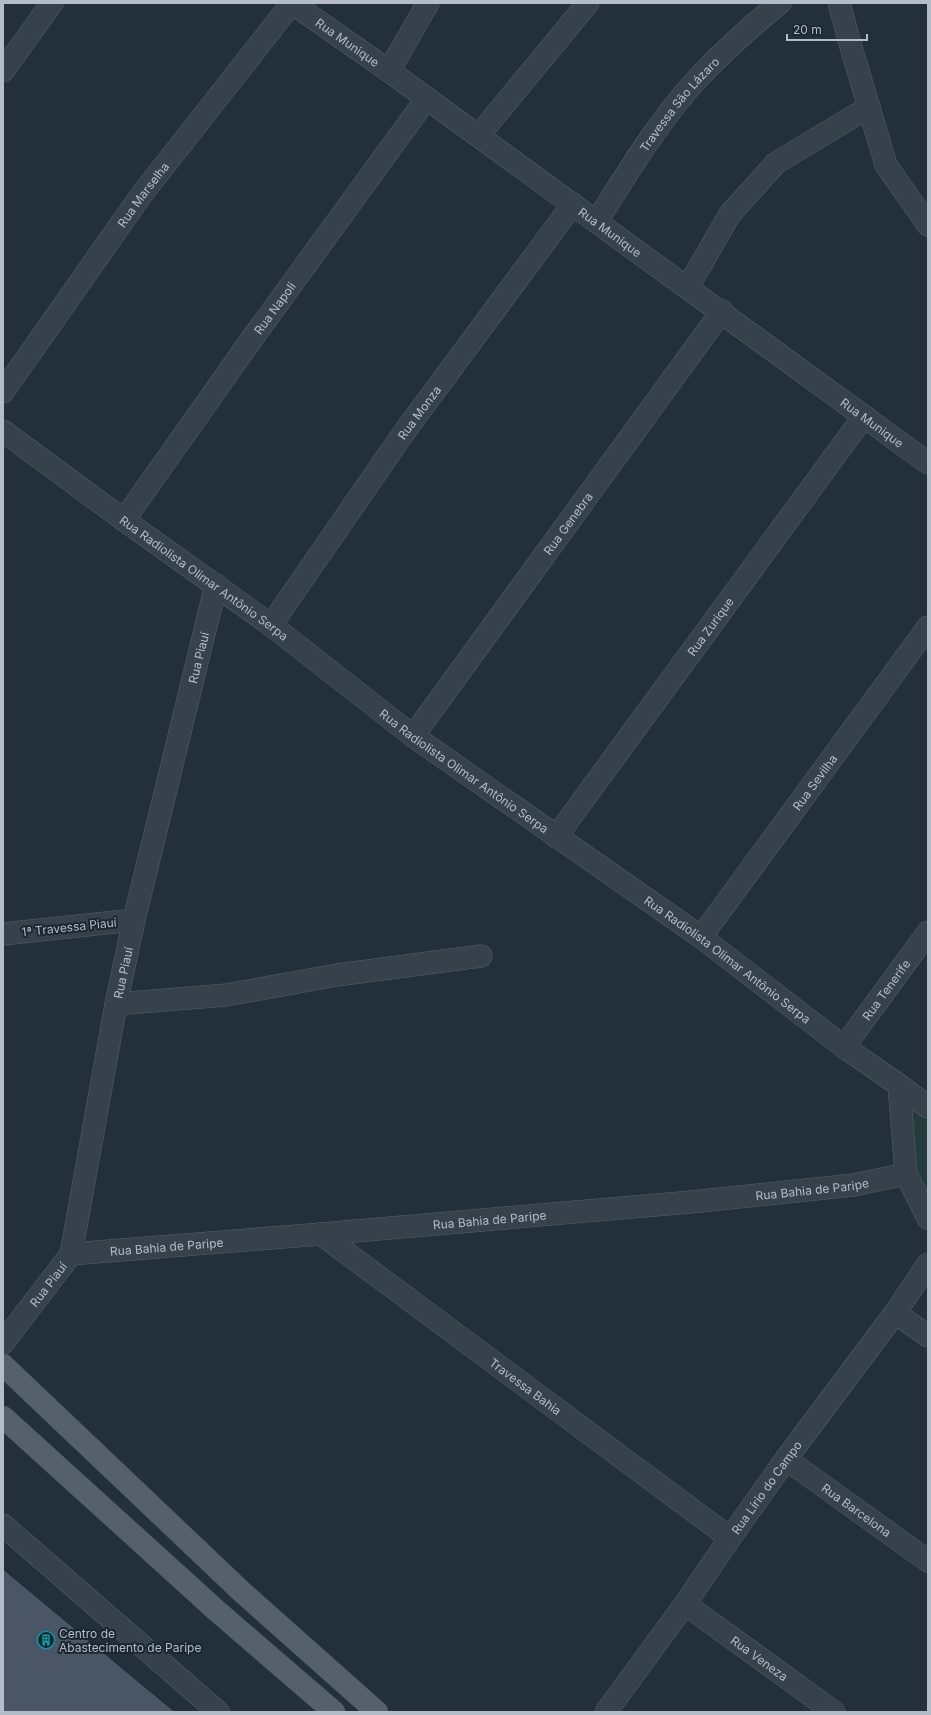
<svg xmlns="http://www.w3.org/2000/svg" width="931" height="1715" font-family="Inter,sans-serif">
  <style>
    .green { fill: #253c3d }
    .building { fill: #4a5665; stroke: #1e2833 }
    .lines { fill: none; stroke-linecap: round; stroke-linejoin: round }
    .minor-casing { stroke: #555f6a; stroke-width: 23 }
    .major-casing { stroke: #404a55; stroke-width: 23 }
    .minor { stroke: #37414c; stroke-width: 22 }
    .major { stroke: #55606c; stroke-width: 22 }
    .labels { text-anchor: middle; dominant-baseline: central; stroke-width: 4; stroke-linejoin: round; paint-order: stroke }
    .street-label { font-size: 12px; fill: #b3bcc8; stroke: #1c2631 }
    .poi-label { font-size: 12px; fill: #b3bcc8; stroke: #1c2631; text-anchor: start }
  </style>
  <rect width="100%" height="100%" fill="#242f3c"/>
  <!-- green -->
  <path class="green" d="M 906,1100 L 928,1118 L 928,1201 L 911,1170 Z"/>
  <!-- building -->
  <path class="building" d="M 3,1569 L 175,1712 L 3,1712 Z"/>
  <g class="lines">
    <defs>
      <g id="minor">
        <path id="s1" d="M 292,3 L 389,71 L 928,463"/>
        <path d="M 839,3 L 851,47 L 886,165 L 928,225"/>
        <path d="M 3,71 L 52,3"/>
        <path d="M 389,71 L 428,3"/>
        <path d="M 479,135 L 588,3"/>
        <path id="s2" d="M 597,221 C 628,172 659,120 699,77 C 725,50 751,26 780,3"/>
        <path d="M 688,287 L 730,214 L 776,163 L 869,107"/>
        <path id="s3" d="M 3,392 L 142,194 L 292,3"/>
        <path id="s4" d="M 3,431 L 124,520 L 271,625 L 413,736 L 701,937 L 844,1047 L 899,1085 L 928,1107"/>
        <path id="s5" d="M 124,520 L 254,336 L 427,98"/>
        <path id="s6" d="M 271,625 L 405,431 L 573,204"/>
        <path id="s7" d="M 413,736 L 722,311"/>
        <path id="s8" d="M 556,837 L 864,416"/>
        <path d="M 3,934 L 134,920"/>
        <path id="s9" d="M 701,937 L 928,627"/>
        <path d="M 116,1004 L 226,995 L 337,975 L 481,956"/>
        <path id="s10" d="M 844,1047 L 928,932"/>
        <path d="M 899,1085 L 906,1174 L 928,1218"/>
        <path id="s11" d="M 321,1234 L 730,1538"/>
        <path id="s12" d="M 71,1254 L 321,1234 L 691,1202 L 854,1185 L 906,1174"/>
        <path d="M 895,1313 L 928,1336"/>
        <path id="s13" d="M 3,1343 L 71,1254 L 116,1004 L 134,920 L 216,585"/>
        <path id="s14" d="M 786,1459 L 928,1561"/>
        <path d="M 3,1525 L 218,1712"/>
        <path id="s15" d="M 685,1604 L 834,1712"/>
        <path id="s16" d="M 606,1712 L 685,1604 L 730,1538 L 786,1459 L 895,1313 L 928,1264"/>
      </g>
      <path id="major" d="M 3,1365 L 242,1592 L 377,1712
        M 3,1417 L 217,1611 L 334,1712"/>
    </defs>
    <!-- minor casing -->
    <use href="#minor" class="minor-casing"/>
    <!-- major casing -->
    <use href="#major" class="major-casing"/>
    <!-- minor -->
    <use href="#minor" class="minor"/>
    <!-- major -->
    <use href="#major" class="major"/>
  </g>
  <!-- icons -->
  <defs>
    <symbol id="building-ring" viewBox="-11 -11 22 22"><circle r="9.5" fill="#1c2631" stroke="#0f9aa8" stroke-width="1.5"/><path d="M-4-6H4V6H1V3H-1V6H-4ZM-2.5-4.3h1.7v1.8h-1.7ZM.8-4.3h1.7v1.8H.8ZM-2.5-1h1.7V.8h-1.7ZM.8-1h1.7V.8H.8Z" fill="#0f9aa8"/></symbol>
  </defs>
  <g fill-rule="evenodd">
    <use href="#building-ring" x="36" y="1630" width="20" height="20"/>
  </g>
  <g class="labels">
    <!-- street labels -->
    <g class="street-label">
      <text stroke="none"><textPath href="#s1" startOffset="68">Rua Munique</textPath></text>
      <text stroke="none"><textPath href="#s2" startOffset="143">Travessa São Lázaro</textPath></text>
      <text stroke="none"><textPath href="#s3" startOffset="242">Rua Marselha</textPath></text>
      <text stroke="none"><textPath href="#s1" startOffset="392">Rua Munique</textPath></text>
      <text stroke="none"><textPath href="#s5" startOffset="260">Rua Napoli</textPath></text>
      <text stroke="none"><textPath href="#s6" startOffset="259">Rua Monza</textPath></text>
      <text stroke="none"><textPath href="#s1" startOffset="716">Rua Munique</textPath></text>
      <text stroke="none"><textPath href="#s7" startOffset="263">Rua Genebra</textPath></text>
      <text stroke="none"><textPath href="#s4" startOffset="249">Rua Radiolista Olimar Antônio Serpa</textPath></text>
      <text stroke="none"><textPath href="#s8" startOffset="261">Rua Zurique</textPath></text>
      <text stroke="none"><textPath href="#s13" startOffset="722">Rua Piauí</textPath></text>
      <text stroke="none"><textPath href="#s4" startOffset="573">Rua Radiolista Olimar Antônio Serpa</textPath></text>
      <text stroke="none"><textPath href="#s9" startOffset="192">Rua Sevilha</textPath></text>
      <text transform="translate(69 927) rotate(-6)">1ª Travessa Piauí</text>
      <text stroke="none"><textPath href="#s4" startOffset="897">Rua Radiolista Olimar Antônio Serpa</textPath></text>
      <text stroke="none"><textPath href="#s13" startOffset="398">Rua Piauí</textPath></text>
      <text stroke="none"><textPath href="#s10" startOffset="71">Rua Tenerife</textPath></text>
      <text stroke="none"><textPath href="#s12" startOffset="744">Rua Bahia de Paripe</textPath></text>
      <text stroke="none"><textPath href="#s12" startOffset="420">Rua Bahia de Paripe</textPath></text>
      <text stroke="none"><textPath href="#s12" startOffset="96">Rua Bahia de Paripe</textPath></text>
      <text stroke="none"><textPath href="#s13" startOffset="74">Rua Piauí</textPath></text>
      <text stroke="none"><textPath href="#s11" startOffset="255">Travessa Bahia</textPath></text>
      <text stroke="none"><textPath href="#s16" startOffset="276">Rua Lírio do Campo</textPath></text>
      <text stroke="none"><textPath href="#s14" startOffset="87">Rua Barcelona</textPath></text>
      <text stroke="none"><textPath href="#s15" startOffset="92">Rua Veneza</textPath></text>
    </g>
    <!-- poi labels -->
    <g class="poi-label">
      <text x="59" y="1633">Centro de<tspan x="59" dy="14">Abastecimento de Paripe</tspan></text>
    </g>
  </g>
  <!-- border -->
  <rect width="931" height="1715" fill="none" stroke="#b3bcc8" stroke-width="8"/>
  <!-- scale -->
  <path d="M787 34v6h80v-6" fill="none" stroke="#b3bcc8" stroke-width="2"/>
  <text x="793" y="34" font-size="12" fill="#b3bcc8" stroke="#1c2631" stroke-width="3" paint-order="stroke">20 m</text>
</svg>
